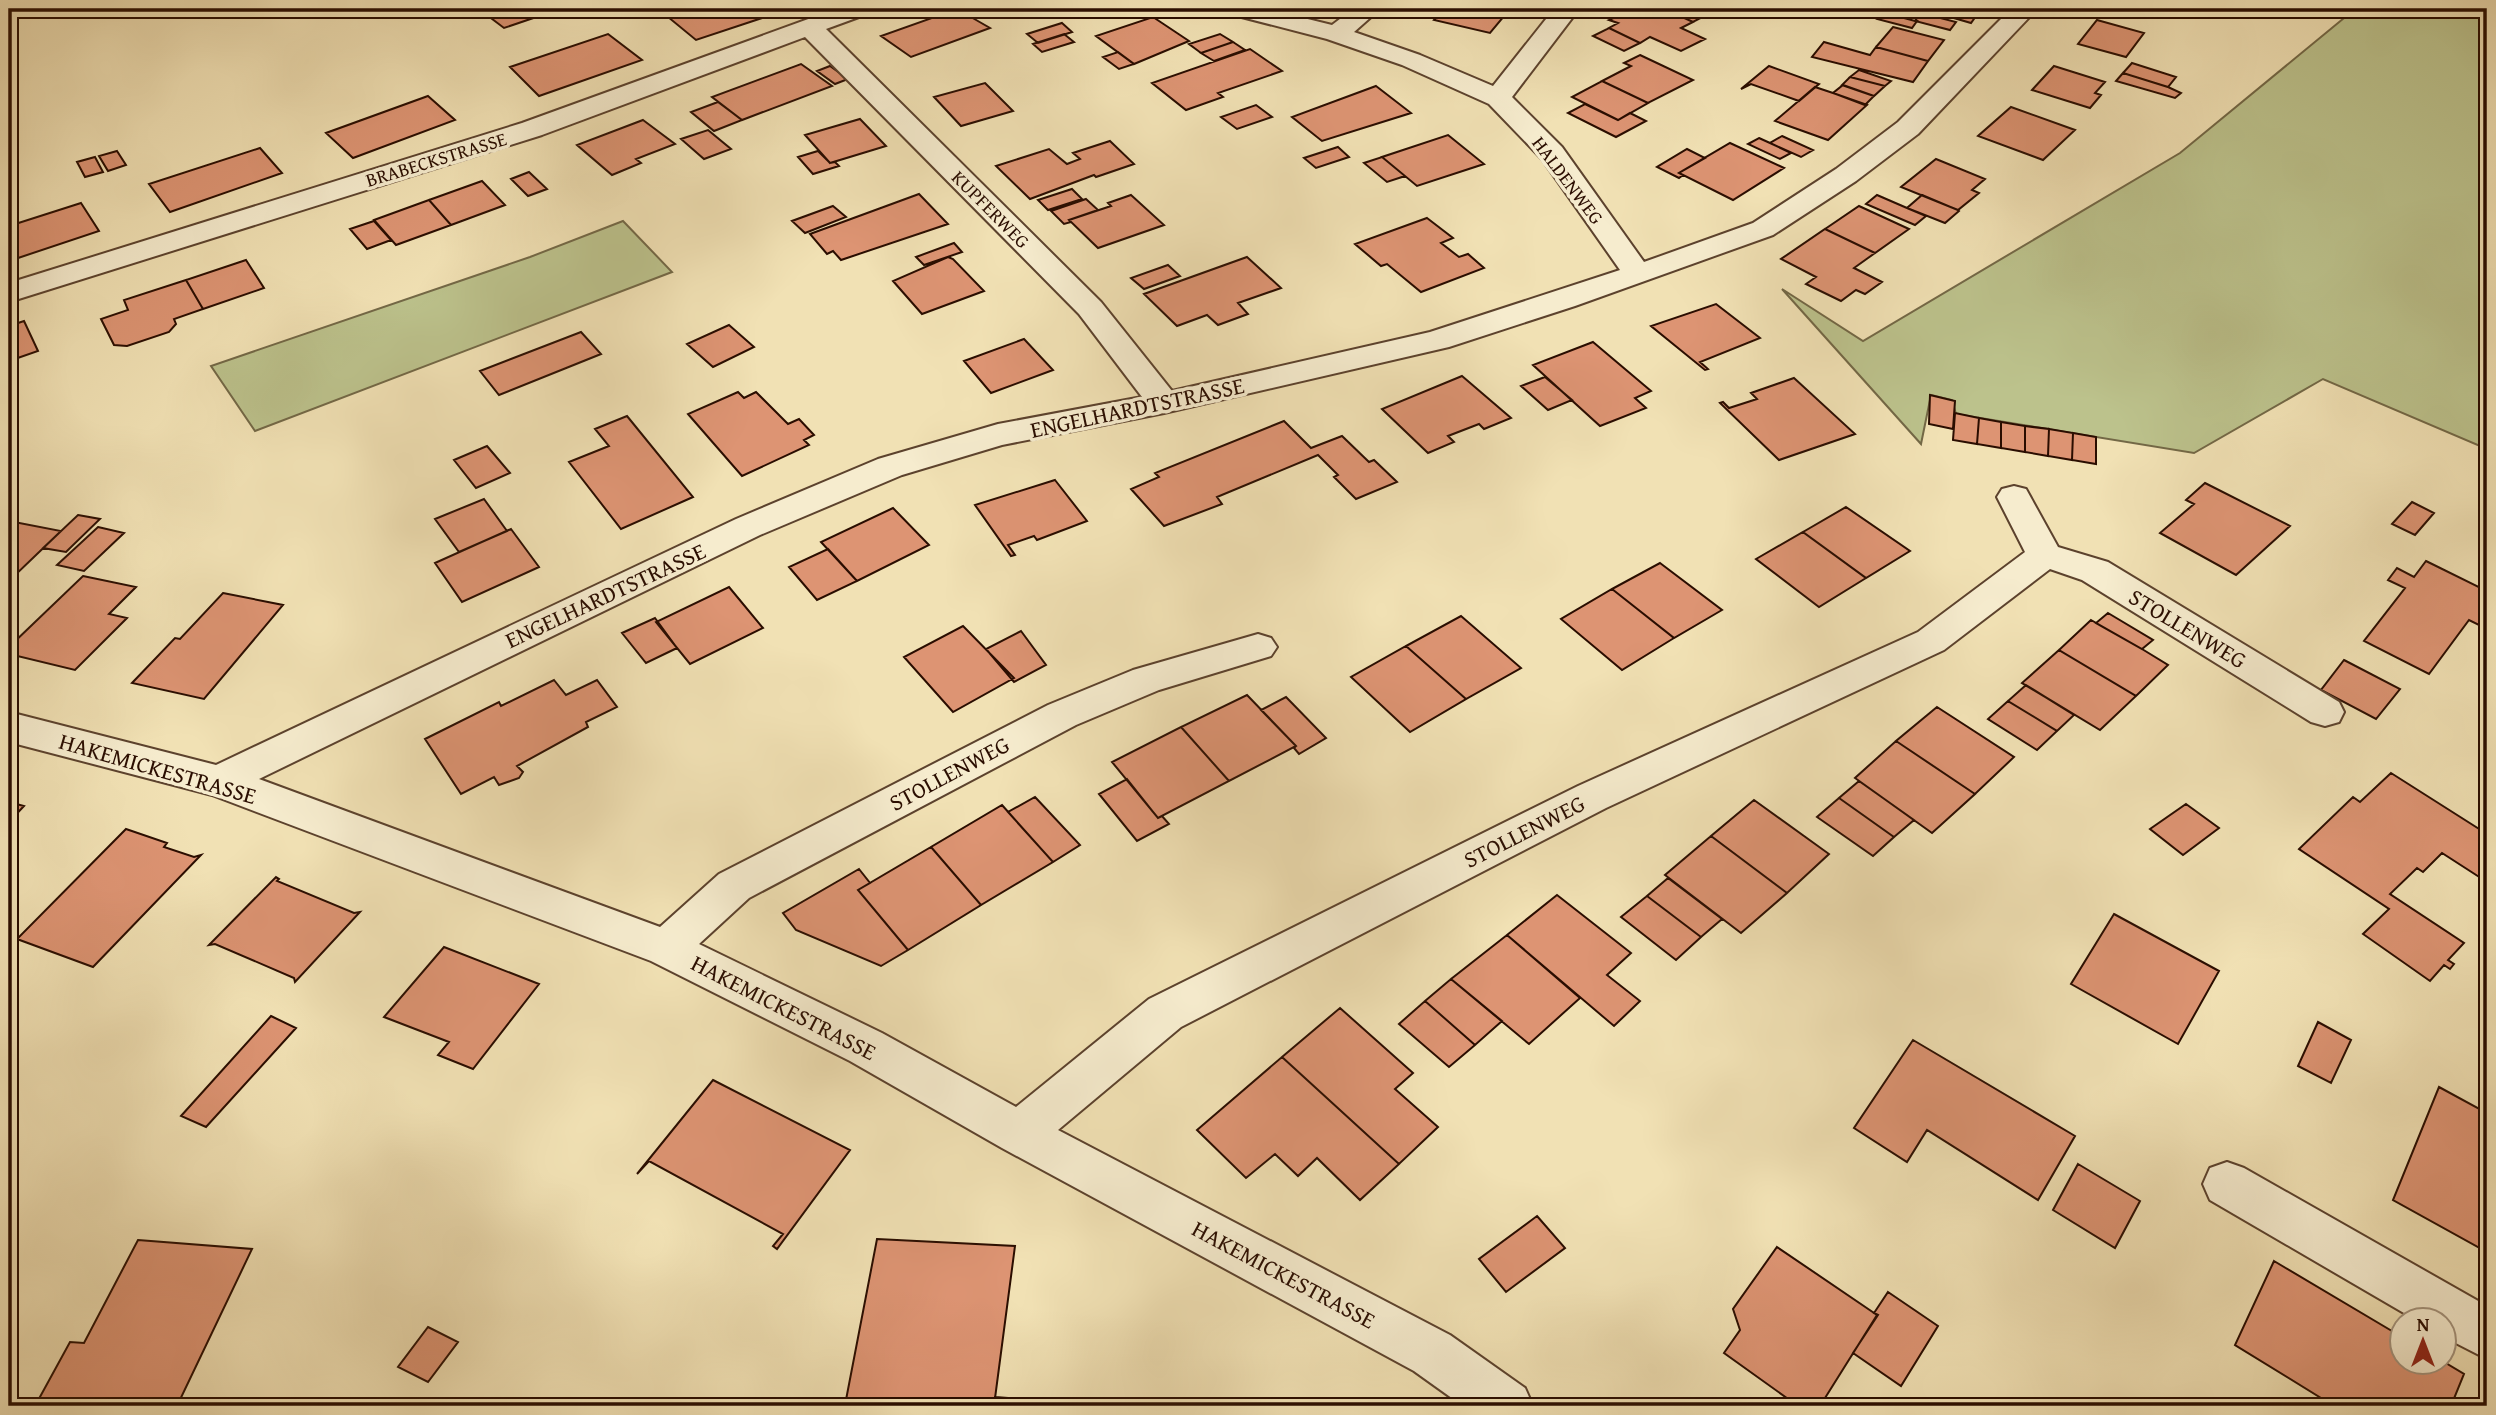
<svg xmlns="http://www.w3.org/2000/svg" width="2496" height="1415" font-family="'Gentium Book Plus',serif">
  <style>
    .green { fill: #bcc28c; stroke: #736846; stroke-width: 2 }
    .building { fill: #dd9473; stroke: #2a0d00; stroke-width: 2 }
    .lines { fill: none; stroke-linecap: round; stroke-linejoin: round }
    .minor-casing { stroke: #5c422d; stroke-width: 4 }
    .minor { fill: #f6ecce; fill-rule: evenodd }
    .labels { text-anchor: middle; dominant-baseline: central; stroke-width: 7; stroke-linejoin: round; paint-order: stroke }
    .far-street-label { font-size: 19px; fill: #2a0d00; stroke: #f6ecce }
    .street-label { font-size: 23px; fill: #2a0d00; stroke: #f6ecce }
  </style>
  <rect width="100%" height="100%" fill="#f1e1b4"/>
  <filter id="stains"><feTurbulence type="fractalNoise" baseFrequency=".00286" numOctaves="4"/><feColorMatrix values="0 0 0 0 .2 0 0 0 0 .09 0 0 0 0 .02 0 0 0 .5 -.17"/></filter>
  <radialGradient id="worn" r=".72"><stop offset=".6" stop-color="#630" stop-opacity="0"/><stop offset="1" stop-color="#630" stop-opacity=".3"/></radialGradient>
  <!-- green -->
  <path class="green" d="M 2355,9 L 2487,9 L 2487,449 L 2323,379 L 2194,453 L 1956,414 L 1952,400 L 1931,395 L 1921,444 L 1782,289 L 1863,341 L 2180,153 Z
    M 623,221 L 672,272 L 255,431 L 211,366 L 530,257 Z"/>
  <!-- building -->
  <path class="building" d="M 492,9 L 560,9 L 504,28 L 483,12 Z
    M 693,9 L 758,9 L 768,16 L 696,40 L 668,17 Z
    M 957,9 L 990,28 L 911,57 L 881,36 Z
    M 1444,9 L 1510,9 L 1490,33 L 1434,20 Z
    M 1633,9 L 1665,9 L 1693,22 L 1681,28 L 1705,39 L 1681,51 L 1650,37 L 1640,43 L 1609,28 L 1618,23 L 1609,20 Z
    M 1665,9 L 1718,9 L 1693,22 Z
    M 1923,9 L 1981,9 L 1971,23 Z
    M 1882,12 L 1915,21 L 1917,21 L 1912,28 L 1877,19 Z
    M 1921,13 L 1956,22 L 1950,30 L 1915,21 Z
    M 1153,17 L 1189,41 L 1134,64 L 1096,36 Z
    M 2097,20 L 2144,33 L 2126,57 L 2078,44 Z
    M 1062,23 L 1072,32 L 1038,43 L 1027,34 Z
    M 1893,27 L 1944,40 L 1928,61 L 1876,47 Z
    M 1609,28 L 1640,43 L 1624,51 L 1593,36 Z
    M 608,34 L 642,60 L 539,96 L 510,67 Z
    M 1064,34 L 1074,42 L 1042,52 L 1033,44 Z
    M 1220,34 L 1233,42 L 1201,53 L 1189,44 Z
    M 1233,42 L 1245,50 L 1214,61 L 1201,53 Z
    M 1824,42 L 1870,55 L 1876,47 L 1928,61 L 1913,82 L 1812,57 Z
    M 1250,49 L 1282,71 L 1218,93 L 1223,97 L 1186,110 L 1152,83 Z
    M 1118,52 L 1134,64 L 1119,69 L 1103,57 Z
    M 1640,55 L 1693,80 L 1648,103 L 1602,81 L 1631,66 L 1624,63 Z
    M 2132,63 L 2176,77 L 2168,87 L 2123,73 Z
    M 801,64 L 832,86 L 742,120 L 712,97 Z
    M 830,66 L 848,79 L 835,84 L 817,71 Z
    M 1769,66 L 1819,84 L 1799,101 L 1751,84 L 1741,89 Z
    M 2054,66 L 2105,82 L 2095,93 L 2101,95 L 2090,108 L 2032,90 Z
    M 1859,70 L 1891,81 L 1885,86 L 1850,77 Z
    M 2123,73 L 2168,87 L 2181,93 L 2175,98 L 2116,81 Z
    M 1850,77 L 1885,86 L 1874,96 L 1842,85 Z
    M 1602,81 L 1648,103 L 1618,120 L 1572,97 Z
    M 985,83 L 1013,111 L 961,126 L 934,97 Z
    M 1843,85 L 1874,96 L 1865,105 L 1833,93 Z
    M 1376,86 L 1411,113 L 1322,141 L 1292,117 Z
    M 1815,87 L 1833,93 L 1867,105 L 1828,140 L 1775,121 Z
    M 428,96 L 455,120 L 353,158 L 326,133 Z
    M 718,102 L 742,120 L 714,131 L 691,112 Z
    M 1585,104 L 1618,120 L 1630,113 L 1646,121 L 1616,137 L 1568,113 Z
    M 1256,105 L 1272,117 L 1237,129 L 1221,117 Z
    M 2011,107 L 2075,130 L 2043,160 L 1978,136 Z
    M 860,119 L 886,146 L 830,163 L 805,135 Z
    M 643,120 L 675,144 L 636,159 L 641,163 L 612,175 L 577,145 Z
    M 708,130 L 731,149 L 704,159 L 681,139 Z
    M 1448,135 L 1484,164 L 1417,186 L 1382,157 Z
    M 1782,136 L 1813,150 L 1801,157 L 1770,143 Z
    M 1759,138 L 1770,143 L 1791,153 L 1780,159 L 1748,144 Z
    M 1110,141 L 1134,164 L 1096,177 L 1094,175 L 1030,199 L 996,166 L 1049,149 L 1067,164 L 1080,159 L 1073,153 Z
    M 1730,143 L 1784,168 L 1733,200 L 1679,173 Z
    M 1338,147 L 1349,157 L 1316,168 L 1304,158 Z
    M 260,148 L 282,173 L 170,212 L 149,184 Z
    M 1687,149 L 1705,158 L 1679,173 L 1683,175 L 1679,178 L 1657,167 Z
    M 117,151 L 126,165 L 108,171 L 99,156 Z
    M 818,151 L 830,163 L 835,162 L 839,166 L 813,174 L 798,157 Z
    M 95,157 L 103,172 L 85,177 L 77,162 Z
    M 1382,157 L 1405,176 L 1387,182 L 1364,163 Z
    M 1936,159 L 1985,179 L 1972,190 L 1979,193 L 1958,210 L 1901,187 Z
    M 529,172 L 547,189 L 528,196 L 511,179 Z
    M 482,181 L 505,205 L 451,225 L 429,200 Z
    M 1072,189 L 1082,199 L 1048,210 L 1038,200 Z
    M 919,194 L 948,224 L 841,260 L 833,251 L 827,254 L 810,234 Z
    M 1131,195 L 1164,225 L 1098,248 L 1069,220 L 1111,206 L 1108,203 Z
    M 1877,195 L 1907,208 L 1926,216 L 1915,225 L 1866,204 Z
    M 1922,195 L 1958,210 L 1959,211 L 1945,223 L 1907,208 Z
    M 1086,199 L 1098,210 L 1069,220 L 1071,222 L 1064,224 L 1051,211 Z
    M 429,200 L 451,225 L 396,245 L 374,220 Z
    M 81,203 L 99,231 L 9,261 L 9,226 Z
    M 833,206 L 846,217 L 805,233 L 792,221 Z
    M 1859,206 L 1909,229 L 1875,253 L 1825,229 Z
    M 1427,218 L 1453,238 L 1441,243 L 1459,257 L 1468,254 L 1484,268 L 1421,292 L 1387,264 L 1381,266 L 1355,244 Z
    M 374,221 L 391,240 L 367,249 L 350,229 Z
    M 1825,229 L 1875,253 L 1854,268 L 1882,282 L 1865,294 L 1856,290 L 1841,301 L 1806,284 L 1816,277 L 1781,259 Z
    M 954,243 L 962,252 L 924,265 L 916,257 Z
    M 948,257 L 953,259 L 984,291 L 922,314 L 893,281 Z
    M 1247,257 L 1281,288 L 1238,303 L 1248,314 L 1218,325 L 1207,315 L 1177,326 L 1144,294 Z
    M 246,260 L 264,288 L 203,309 L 186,280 Z
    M 1168,265 L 1180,276 L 1144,289 L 1131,278 Z
    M 186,280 L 203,309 L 174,319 L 176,324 L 169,332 L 127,346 L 114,345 L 101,319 L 128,310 L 124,300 Z
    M 1716,304 L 1760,338 L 1700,362 L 1708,369 L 1705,370 L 1651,326 Z
    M 24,321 L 38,351 L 9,361 L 9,326 Z
    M 729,325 L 754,347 L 713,367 L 687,344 Z
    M 581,332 L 601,354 L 499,395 L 480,371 Z
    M 1024,339 L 1053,370 L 991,393 L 964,361 Z
    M 1593,342 L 1651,391 L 1635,398 L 1646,408 L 1600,426 L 1533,365 Z
    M 1462,376 L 1511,418 L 1484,429 L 1479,424 L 1448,436 L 1454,442 L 1428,453 L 1382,409 Z
    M 1545,377 L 1572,400 L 1548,410 L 1521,386 Z
    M 1794,378 L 1855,434 L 1779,460 L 1720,403 L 1723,402 L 1729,408 L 1757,399 L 1751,393 Z
    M 738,392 L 744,398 L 756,392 L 788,424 L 799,419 L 814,435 L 804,440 L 809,445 L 742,476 L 688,414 Z
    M 1930,395 L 1955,401 L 1953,429 L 1929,424 Z
    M 1955,413 L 1979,418 L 1977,444 L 1953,440 Z
    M 627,416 L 693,497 L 621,529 L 569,462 L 609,446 L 595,429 Z
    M 1979,418 L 2001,422 L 2001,448 L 1977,444 Z
    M 1284,421 L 1311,448 L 1342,436 L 1369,462 L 1374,460 L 1397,482 L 1356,499 L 1334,477 L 1338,475 L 1318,455 L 1217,497 L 1222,504 L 1164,526 L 1131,489 L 1159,477 L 1155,473 Z
    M 2001,422 L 2025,426 L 2025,452 L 2001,448 Z
    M 2025,426 L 2049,429 L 2048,456 L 2025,452 Z
    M 2049,429 L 2073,433 L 2072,460 L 2048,456 Z
    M 2073,433 L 2096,437 L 2096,464 L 2072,460 Z
    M 487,446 L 510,473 L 476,488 L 454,460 Z
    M 1055,480 L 1087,521 L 1037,540 L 1034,536 L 1008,545 L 1015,555 L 1011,556 L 975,505 Z
    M 2205,483 L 2290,526 L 2236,575 L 2160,533 L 2194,504 L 2186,500 Z
    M 484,499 L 507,531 L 459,552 L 435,519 Z
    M 2412,502 L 2434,513 L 2415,535 L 2392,524 Z
    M 1846,507 L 1910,551 L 1866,578 L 1803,532 Z
    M 893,508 L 929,545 L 857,581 L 821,542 Z
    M 78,515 L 100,519 L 66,552 L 43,548 Z
    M 9,521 L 61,531 L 9,581 Z
    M 98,527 L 124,533 L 84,571 L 57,565 Z
    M 511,529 L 539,567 L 462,602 L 435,563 Z
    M 1803,532 L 1866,578 L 1819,607 L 1756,559 Z
    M 828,549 L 857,581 L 817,600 L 789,567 Z
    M 2426,561 L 2487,591 L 2487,629 L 2469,620 L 2429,674 L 2364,641 L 2405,588 L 2388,580 L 2397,568 L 2414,577 Z
    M 1660,563 L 1722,610 L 1674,638 L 1612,589 Z
    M 83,576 L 136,587 L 109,614 L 127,618 L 75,670 L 9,654 L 9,647 Z
    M 729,587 L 763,628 L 690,664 L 656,622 Z
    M 1612,589 L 1674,638 L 1622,670 L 1561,619 Z
    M 223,593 L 283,605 L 204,699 L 132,683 L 175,638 L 180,639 Z
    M 2108,613 L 2153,640 L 2142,649 L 2096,623 Z
    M 1461,616 L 1521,668 L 1466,699 L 1406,646 Z
    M 655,618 L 677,648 L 646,663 L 622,633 Z
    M 2091,620 L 2142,649 L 2168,665 L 2136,696 L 2059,650 Z
    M 963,626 L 1014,678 L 953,712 L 904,657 Z
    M 1021,631 L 1046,665 L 1014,682 L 986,649 Z
    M 1406,646 L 1466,699 L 1410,732 L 1351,677 Z
    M 2059,650 L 2136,696 L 2100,730 L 2022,683 Z
    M 2344,660 L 2400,689 L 2376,719 L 2321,690 Z
    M 554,680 L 566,695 L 597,680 L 617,707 L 586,722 L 588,727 L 517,766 L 523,772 L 519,778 L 499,785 L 494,777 L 461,794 L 425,739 L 499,702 L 501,706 Z
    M 2026,685 L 2074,715 L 2057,731 L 2008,701 Z
    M 1247,695 L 1296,746 L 1229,781 L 1181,727 Z
    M 1286,697 L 1326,738 L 1299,754 L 1294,748 L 1296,746 L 1261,710 Z
    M 2008,701 L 2057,731 L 2037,750 L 1988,719 Z
    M 1937,707 L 2014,757 L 1975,794 L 1896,741 Z
    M 1181,727 L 1229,781 L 1158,818 L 1112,762 Z
    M 1896,741 L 1975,794 L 1932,833 L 1855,778 Z
    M 2391,773 L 2487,834 L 2487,882 L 2442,853 L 2423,872 L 2417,868 L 2390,894 L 2464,943 L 2448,960 L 2454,964 L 2450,969 L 2444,965 L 2430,981 L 2363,934 L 2389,909 L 2299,849 L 2353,797 L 2360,802 Z
    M 1127,779 L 1158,818 L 1162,816 L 1169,824 L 1137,841 L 1099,794 Z
    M 1859,781 L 1914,820 L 1894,837 L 1839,798 Z
    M 1035,797 L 1080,845 L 1053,862 L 1008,812 Z
    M 1839,798 L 1894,837 L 1873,856 L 1817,817 Z
    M 1754,800 L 1829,854 L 1787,893 L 1711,836 Z
    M 9,802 L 24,806 L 9,822 Z
    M 2186,804 L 2219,828 L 2183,855 L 2150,829 Z
    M 1002,805 L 1053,862 L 981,905 L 931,847 Z
    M 126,829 L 167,843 L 164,847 L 194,857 L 201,855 L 93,967 L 17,939 Z
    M 1711,836 L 1787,893 L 1741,933 L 1665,875 Z
    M 931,847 L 981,905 L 908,950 L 858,890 Z
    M 859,869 L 870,883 L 858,890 L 908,950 L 881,966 L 796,930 L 783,913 Z
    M 276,877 L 279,879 L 277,881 L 354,913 L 360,912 L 295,982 L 294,978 L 215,944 L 209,945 Z
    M 1668,878 L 1722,919 L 1701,937 L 1647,896 Z
    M 1557,895 L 1631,953 L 1607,975 L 1640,1001 L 1614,1026 L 1507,935 Z
    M 1647,896 L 1701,937 L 1676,960 L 1621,917 Z
    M 2114,914 L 2219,971 L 2178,1044 L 2071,984 Z
    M 1507,935 L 1580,998 L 1529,1044 L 1451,979 Z
    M 444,947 L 539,984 L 473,1069 L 438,1055 L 449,1042 L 384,1017 Z
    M 1451,979 L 1502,1021 L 1475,1045 L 1425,1001 Z
    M 1425,1001 L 1475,1045 L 1449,1067 L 1399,1024 Z
    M 1340,1008 L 1413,1073 L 1395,1089 L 1438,1127 L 1399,1164 L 1282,1057 Z
    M 271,1016 L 296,1028 L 206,1127 L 181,1116 Z
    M 2318,1022 L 2351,1040 L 2331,1083 L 2298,1066 Z
    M 1913,1040 L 2075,1136 L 2038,1200 L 1927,1130 L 1907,1162 L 1854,1128 Z
    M 1282,1057 L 1399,1164 L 1360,1200 L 1317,1158 L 1298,1176 L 1275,1154 L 1246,1178 L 1197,1130 Z
    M 713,1080 L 850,1150 L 777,1249 L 773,1246 L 783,1234 L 649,1161 L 637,1174 Z
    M 2439,1087 L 2487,1113 L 2487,1252 L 2393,1200 Z
    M 2078,1164 L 2140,1201 L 2115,1248 L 2053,1210 Z
    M 1537,1216 L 1565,1248 L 1506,1292 L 1479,1259 Z
    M 877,1239 L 1015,1246 L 994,1406 L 845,1405 Z
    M 138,1240 L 252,1249 L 177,1406 L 35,1406 L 70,1342 L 84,1343 Z
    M 1777,1247 L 1877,1315 L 1820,1406 L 1798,1406 L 1724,1353 L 1740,1330 L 1733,1309 Z
    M 2274,1261 L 2402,1337 L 2402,1362 L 2444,1362 L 2464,1374 L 2451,1406 L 2334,1406 L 2235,1345 Z
    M 1888,1292 L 1938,1326 L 1901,1386 L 1853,1353 L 1878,1315 L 1874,1313 Z
    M 428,1327 L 458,1342 L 428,1382 L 398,1367 Z
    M 995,1397 L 1033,1400 L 1032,1406 L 994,1406 Z"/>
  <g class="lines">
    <defs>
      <path id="minor" d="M 836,9 L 870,9 L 867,14 L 826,29 L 1101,302 L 1172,391 L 1430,332 L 1620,270 L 1542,159 L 1489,104 L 1402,65 L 1327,39 L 1230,14 L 1227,9 L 1267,9 L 1332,25 L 1353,9 L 1380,9 L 1354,32 L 1420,55 L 1493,86 L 1554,9 L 1579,9 L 1512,97 L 1562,147 L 1644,262 L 1753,223 L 1836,169 L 1898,122 L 2011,9 L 2037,9 L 1918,134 L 1856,181 L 1773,235 L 1575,306 L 1449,347 L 1164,413 L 1002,445 L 902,475 L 760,535 L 259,779 L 660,927 L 719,874 L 1048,705 L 1133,670 L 1258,634 L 1271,638 L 1277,647 L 1271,656 L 1159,690 L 1076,725 L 749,898 L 699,944 L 882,1033 L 1016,1107 L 1149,999 L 1578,786 L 1918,632 L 2025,552 L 1997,497 L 2002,489 L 2014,486 L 2026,489 L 2058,547 L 2108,562 L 2339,702 L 2344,712 L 2339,722 L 2325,726 L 2311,722 L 2082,580 L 2050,569 L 1944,650 L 1606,808 L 1181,1027 L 1058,1130 L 1450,1335 L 1525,1388 L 1533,1406 L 1463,1406 L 1414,1371 L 1002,1148 L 850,1061 L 651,961 L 212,795 L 9,742 L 9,712 L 216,765 L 736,519 L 878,459 L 998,424 L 1142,397 L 1079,314 L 805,37 L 542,135 L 9,302 L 9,283 L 522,123 Z
        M 2227,1162 L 2244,1168 L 2487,1306 L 2487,1359 L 2444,1337 L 2444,1320 L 2416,1320 L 2210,1200 L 2203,1184 L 2210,1168 Z"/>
    </defs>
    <!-- minor casing -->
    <use href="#minor" class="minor-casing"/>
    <!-- minor -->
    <use href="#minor" class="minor"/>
  </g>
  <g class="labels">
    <!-- far-street labels -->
    <g class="far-street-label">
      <text transform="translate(436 159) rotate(-17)">BRABECKSTRASSE</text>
      <text transform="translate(1568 180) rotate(53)">HALDENWEG</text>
      <text transform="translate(991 209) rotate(45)">KUPFERWEG</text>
    </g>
    <!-- street labels -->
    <g class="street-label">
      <text transform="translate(1137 407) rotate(-12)">ENGELHARDTSTRASSE</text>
      <text transform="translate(605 595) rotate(-25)">ENGELHARDTSTRASSE</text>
      <text transform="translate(2188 628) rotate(31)">STOLLENWEG</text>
      <text transform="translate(158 768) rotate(16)">HAKEMICKESTRASSE</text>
      <text transform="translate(949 773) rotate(-28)">STOLLENWEG</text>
      <text transform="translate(1524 831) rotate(-27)">STOLLENWEG</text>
      <text transform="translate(784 1007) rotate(27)">HAKEMICKESTRASSE</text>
      <text transform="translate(1284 1274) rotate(28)">HAKEMICKESTRASSE</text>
    </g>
  </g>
  <!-- margin -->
  <rect width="2496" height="1415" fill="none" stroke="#f1e1b4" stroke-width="35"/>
  <rect x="10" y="10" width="2475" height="1394" fill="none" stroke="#2a0d00" stroke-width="3.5"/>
  <rect x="18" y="18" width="2461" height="1380" fill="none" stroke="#2a0d00" stroke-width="2"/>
  <!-- north arrow -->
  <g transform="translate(2423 1341)"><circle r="33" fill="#f6ecce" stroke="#a4937c" stroke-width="2"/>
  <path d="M0-5L12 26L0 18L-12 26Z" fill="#8f2418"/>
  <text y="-10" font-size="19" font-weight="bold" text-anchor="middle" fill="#2a0d00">N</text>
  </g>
  <rect width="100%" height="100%" filter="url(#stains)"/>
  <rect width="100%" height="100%" fill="url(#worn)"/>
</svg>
